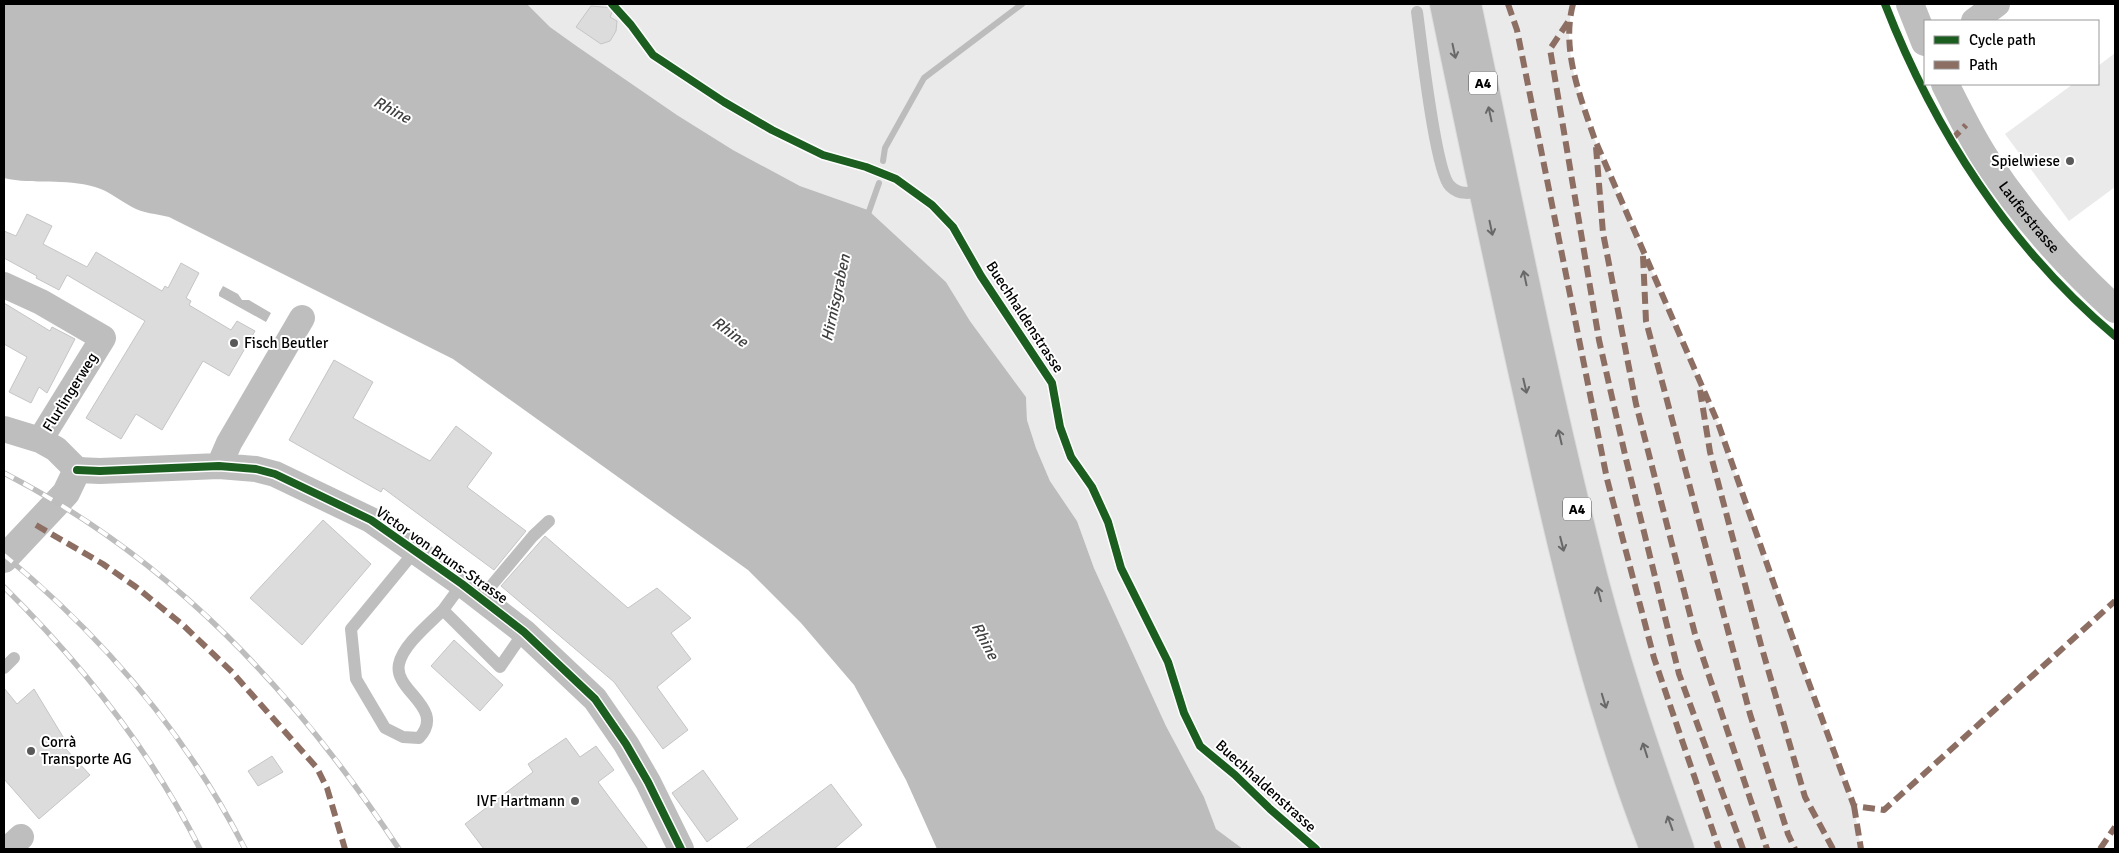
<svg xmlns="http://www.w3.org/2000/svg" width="2119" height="853" font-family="Signika,sans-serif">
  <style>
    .green { fill: #eaeaea }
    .water { fill: #bcbcbc }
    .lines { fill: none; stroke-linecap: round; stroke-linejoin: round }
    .stream { stroke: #bcbcbc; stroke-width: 6 }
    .building { fill: #dcdcdc; stroke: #c5c5c5 }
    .trunk-casing { stroke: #dbdbdb; stroke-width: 30 }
    .service { stroke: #bebebe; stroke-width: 12 }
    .minor { stroke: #bebebe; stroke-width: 26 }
    .tertiary { stroke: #bebebe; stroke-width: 28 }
    .trunk { stroke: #bdbdbd; stroke-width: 28 }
    .rail-casing { stroke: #bdbdbd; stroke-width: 5.5 }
    .rail { stroke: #fff; stroke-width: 4; stroke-dasharray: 11; stroke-linecap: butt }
    .quiet { stroke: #8d6e63; stroke-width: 6; stroke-dasharray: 12 6; stroke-linecap: butt }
    .cycleway-casing { stroke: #fff; stroke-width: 11 }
    .cycleway { stroke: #1b5e20; stroke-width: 8 }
    .oneway { stroke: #686868 }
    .poi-dot { fill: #595959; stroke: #fff; stroke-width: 2 }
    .labels { text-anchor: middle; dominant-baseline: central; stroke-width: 4; stroke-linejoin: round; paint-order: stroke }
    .shield { fill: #fff; stroke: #4c4c4c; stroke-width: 1 }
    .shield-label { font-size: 14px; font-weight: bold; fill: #000 }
    .poi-label { font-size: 15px; fill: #000; stroke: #fff; text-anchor: end }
    .street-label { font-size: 15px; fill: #000; stroke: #fff }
    .water-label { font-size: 16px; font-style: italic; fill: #404040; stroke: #fff }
  </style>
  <rect width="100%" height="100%" fill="#fff"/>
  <!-- green -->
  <path class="green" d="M 527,4 L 1573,4 C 1561,50 1580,96 1595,140 L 1718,423 L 1799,656 L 1854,806 L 1861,849 L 1243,849 L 1216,829 L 1204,797 L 1166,726 L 1094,568 L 1077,521 L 1050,481 L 1036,448 L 1027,420 L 1026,397 L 970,321 L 946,282 L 868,210 L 800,186 L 733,150 L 677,115 L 578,47 L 550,27 Z
    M 2115,53 L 2115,187 L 2069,221 L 2005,134 L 2073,84 L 2098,84 L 2098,66 Z"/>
  <!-- water -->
  <path class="water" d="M 4,4 L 527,4 L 550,27 L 578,47 L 677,115 L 733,150 L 800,186 L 868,210 L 946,282 L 970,321 L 1026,397 L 1027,420 L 1036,448 L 1050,481 L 1077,521 L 1094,568 L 1166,726 L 1204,797 L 1216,829 L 1243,849 L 937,849 L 906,780 L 854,685 L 801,623 L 748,570 L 453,359 L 169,217 C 157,214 142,213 132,207 C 119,200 109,191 95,187 C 65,178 34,185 4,178 Z
    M 223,286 L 238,294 L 242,300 L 249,300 L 271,313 L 266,322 L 219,296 L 219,293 Z"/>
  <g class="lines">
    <!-- stream -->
    <path class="stream" d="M 883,161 L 885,148 L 924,78 L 1022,4
      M 867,217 L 879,183"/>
  </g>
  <!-- building -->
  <path class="building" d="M 591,6 L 614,8 L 610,17 L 617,21 L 616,31 L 610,41 L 601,44 L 576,27 Z
    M 27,214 L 52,226 L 43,244 L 87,267 L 96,252 L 162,291 L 165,286 L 168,288 L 181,263 L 199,273 L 186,298 L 191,301 L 189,305 L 231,330 L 237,321 L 255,331 L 229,376 L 203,361 L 162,430 L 136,414 L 121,439 L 86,418 L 145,321 L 67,275 L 59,290 L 36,278 L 37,276 L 4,258 L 4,231 L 16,236 Z
    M 4,303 L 50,331 L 52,327 L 75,339 L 47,393 L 39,387 L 31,403 L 9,392 L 27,357 L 4,344 Z
    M 334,360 L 373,382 L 353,418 L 430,461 L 456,426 L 492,453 L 467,487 L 526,531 L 494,570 L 383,488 L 381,492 L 289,440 Z
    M 323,520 L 371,564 L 302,645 L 250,598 Z
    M 545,536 L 628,608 L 657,588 L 691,618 L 671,633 L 691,659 L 657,687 L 688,730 L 663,749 L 614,682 L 501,586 Z
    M 454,640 L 503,685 L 480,711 L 431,666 Z
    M 4,688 L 17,704 L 34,689 L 68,745 L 64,747 L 90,775 L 39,819 L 4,779 Z
    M 566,738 L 580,757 L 596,746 L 614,770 L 598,782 L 648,849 L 484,849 L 465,824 L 533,772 L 528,764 Z
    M 272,756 L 283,772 L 258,786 L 248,771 Z
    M 703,770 L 738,819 L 707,842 L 672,793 Z
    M 831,784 L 862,825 L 834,849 L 745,849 Z"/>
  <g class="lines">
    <defs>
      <path id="trunk" d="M 1444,4 C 1474,148 1504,293 1537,436 C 1568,576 1602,716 1654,849
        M 1467,4 C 1506,188 1542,374 1588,556 C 1613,656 1646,753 1680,849"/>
    </defs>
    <!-- trunk casing -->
    <use href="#trunk" class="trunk-casing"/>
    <!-- service -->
    <path class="service" d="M 1417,12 C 1421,40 1435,171 1450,186 C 1460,196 1471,193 1483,190
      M 415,551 L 351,629 L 356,679 L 385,728 L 403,737 L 419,738 C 447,708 393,691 399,664 C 403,645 429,624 443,610
      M 462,584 L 443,610 L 500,667 L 524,632
      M 481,598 L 533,536 L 549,521
      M 4,668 L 14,658"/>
    <!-- minor -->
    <path class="minor" d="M 1974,21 L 1997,4
      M 4,285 L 41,302 L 103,338 L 40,440
      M 4,429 L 40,440 L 56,449 L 77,470 L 100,471 L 219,466 L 256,469 L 275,474 L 371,520 L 462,584 L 524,632 L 595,699 L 626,744 L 648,782 L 681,849
      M 219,466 L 229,443 L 302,318
      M 8,849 L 21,837"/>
    <!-- tertiary -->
    <g class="tertiary">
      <path d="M 1910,4 L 1925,42"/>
      <path id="s1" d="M 1945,84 C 1958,110 1971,137 1987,161 C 2023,216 2067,265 2115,309"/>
      <path d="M 4,559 L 66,493 L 77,470"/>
    </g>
    <!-- trunk -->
    <use href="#trunk" class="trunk"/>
    <defs>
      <path id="rail" d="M 4,473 C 173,560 295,692 399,849
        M 4,555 C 102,636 187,735 245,849
        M 4,587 C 81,663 151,751 200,849"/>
    </defs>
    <!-- rail casing -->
    <use href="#rail" class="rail-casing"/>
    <!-- rail -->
    <use href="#rail" class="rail"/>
    <!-- quiet -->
    <path class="quiet" d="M 1508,4 L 1517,30 L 1607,479 L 1654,658 L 1719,849
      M 1573,4 C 1561,50 1580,96 1595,140 L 1718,423 L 1799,656 L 1854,806 L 1884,810 L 2115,601
      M 1568,22 L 1550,49 L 1599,340 L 1626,459 L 1679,674 L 1743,849
      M 1951,140 L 1966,125
      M 1596,147 L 1603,233 L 1636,404 L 1695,634 L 1767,849
      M 1643,256 L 1646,321 L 1750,714 L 1788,834 L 1795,849
      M 1700,390 L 1710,452 L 1761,645 L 1805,797 L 1833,849
      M 36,525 L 103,564 L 136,587 L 183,625 L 232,672 L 317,768 L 327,788 L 345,849
      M 1854,806 L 1861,849
      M 2100,849 L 2115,827"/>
    <defs>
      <path id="cycleway" d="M 612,4 L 631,25 L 653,55 L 724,102 L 772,130 L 823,155 L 866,167 L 896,179 L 932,205 L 953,227 L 981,276 L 1052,383 L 1060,427 L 1071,457 L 1092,487 L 1108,522 L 1121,568 L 1168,662 L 1184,713 L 1200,746 L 1235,775 L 1270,809 L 1316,849
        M 1885,4 C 1934,130 2010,248 2115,336
        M 77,470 L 100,471 L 219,466 L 256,469 L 275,474 L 371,520 L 462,584 L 524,632 L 595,699 L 626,744 L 648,782 L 681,849"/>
    </defs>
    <!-- cycleway casing -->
    <use href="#cycleway" class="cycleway-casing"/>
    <!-- cycleway -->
    <use href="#cycleway" class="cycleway"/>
  </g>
  <!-- one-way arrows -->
  <defs><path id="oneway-shaft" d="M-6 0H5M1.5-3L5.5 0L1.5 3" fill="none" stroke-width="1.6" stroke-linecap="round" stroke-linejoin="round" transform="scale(1.25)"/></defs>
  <g class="oneway">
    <use href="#oneway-shaft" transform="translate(1454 51) rotate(78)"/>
    <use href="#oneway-shaft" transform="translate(1490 114) rotate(-102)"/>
    <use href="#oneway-shaft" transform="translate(1491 228) rotate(78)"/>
    <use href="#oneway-shaft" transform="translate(1525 278) rotate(-102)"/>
    <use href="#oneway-shaft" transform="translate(1525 386) rotate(77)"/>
    <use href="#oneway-shaft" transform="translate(1560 437) rotate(-103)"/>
    <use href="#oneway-shaft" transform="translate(1562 544) rotate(76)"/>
    <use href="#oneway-shaft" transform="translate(1599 594) rotate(-105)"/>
    <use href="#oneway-shaft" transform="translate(1604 701) rotate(73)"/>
    <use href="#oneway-shaft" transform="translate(1645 750) rotate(-108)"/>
    <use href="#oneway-shaft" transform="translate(1670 823) rotate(-110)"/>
  </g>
  <!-- markers -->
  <g class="poi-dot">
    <circle cx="2070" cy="161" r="5"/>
    <circle cx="234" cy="343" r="5"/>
    <circle cx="31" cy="751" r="5"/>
    <circle cx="575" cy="801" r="5"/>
  </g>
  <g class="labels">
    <!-- shield labels -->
    <g class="shield">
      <rect x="1469" y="71.5" width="28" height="23" rx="4"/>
      <rect x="1563" y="497.5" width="28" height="23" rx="4"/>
    </g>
    <g class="shield-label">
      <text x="1483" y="83">A4</text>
      <text x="1577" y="509">A4</text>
    </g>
    <!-- poi labels -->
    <g class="poi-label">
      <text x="2060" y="161">Spielwiese</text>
      <text x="244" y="343" text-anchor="start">Fisch Beutler</text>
      <text x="41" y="742" text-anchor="start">Corrà<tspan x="41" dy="17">Transporte AG</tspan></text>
      <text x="565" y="801">IVF Hartmann</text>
    </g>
    <!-- street labels -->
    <g class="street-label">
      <text stroke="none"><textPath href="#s1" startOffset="158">Lauferstrasse</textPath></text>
      <text transform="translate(1025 317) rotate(57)">Buechhaldenstrasse</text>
      <text transform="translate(70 392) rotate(-58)">Flurlingerweg</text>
      <text transform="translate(442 555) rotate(35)">Victor von Bruns-Strasse</text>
      <text transform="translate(1266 786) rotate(42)">Buechhaldenstrasse</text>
    </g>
    <!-- water labels -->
    <g class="water-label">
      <text transform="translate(392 110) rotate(28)">Rhine</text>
      <text transform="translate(836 298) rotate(-78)">Hirnisgraben</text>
      <text transform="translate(730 332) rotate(36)">Rhine</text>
      <text transform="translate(985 641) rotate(62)">Rhine</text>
    </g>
  </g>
  <!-- border -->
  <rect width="2119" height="853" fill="none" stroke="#000000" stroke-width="10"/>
  <!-- legend -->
  <rect x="1924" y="20" width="175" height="65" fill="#ffffff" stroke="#999999"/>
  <rect x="1934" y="36" width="25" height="8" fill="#1b5e20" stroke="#999999"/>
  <text x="1969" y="45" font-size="15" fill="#000000">Cycle path</text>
  <rect x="1934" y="61" width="25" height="8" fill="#8d6e63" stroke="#999999"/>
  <text x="1969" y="70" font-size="15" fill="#000000">Path</text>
</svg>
